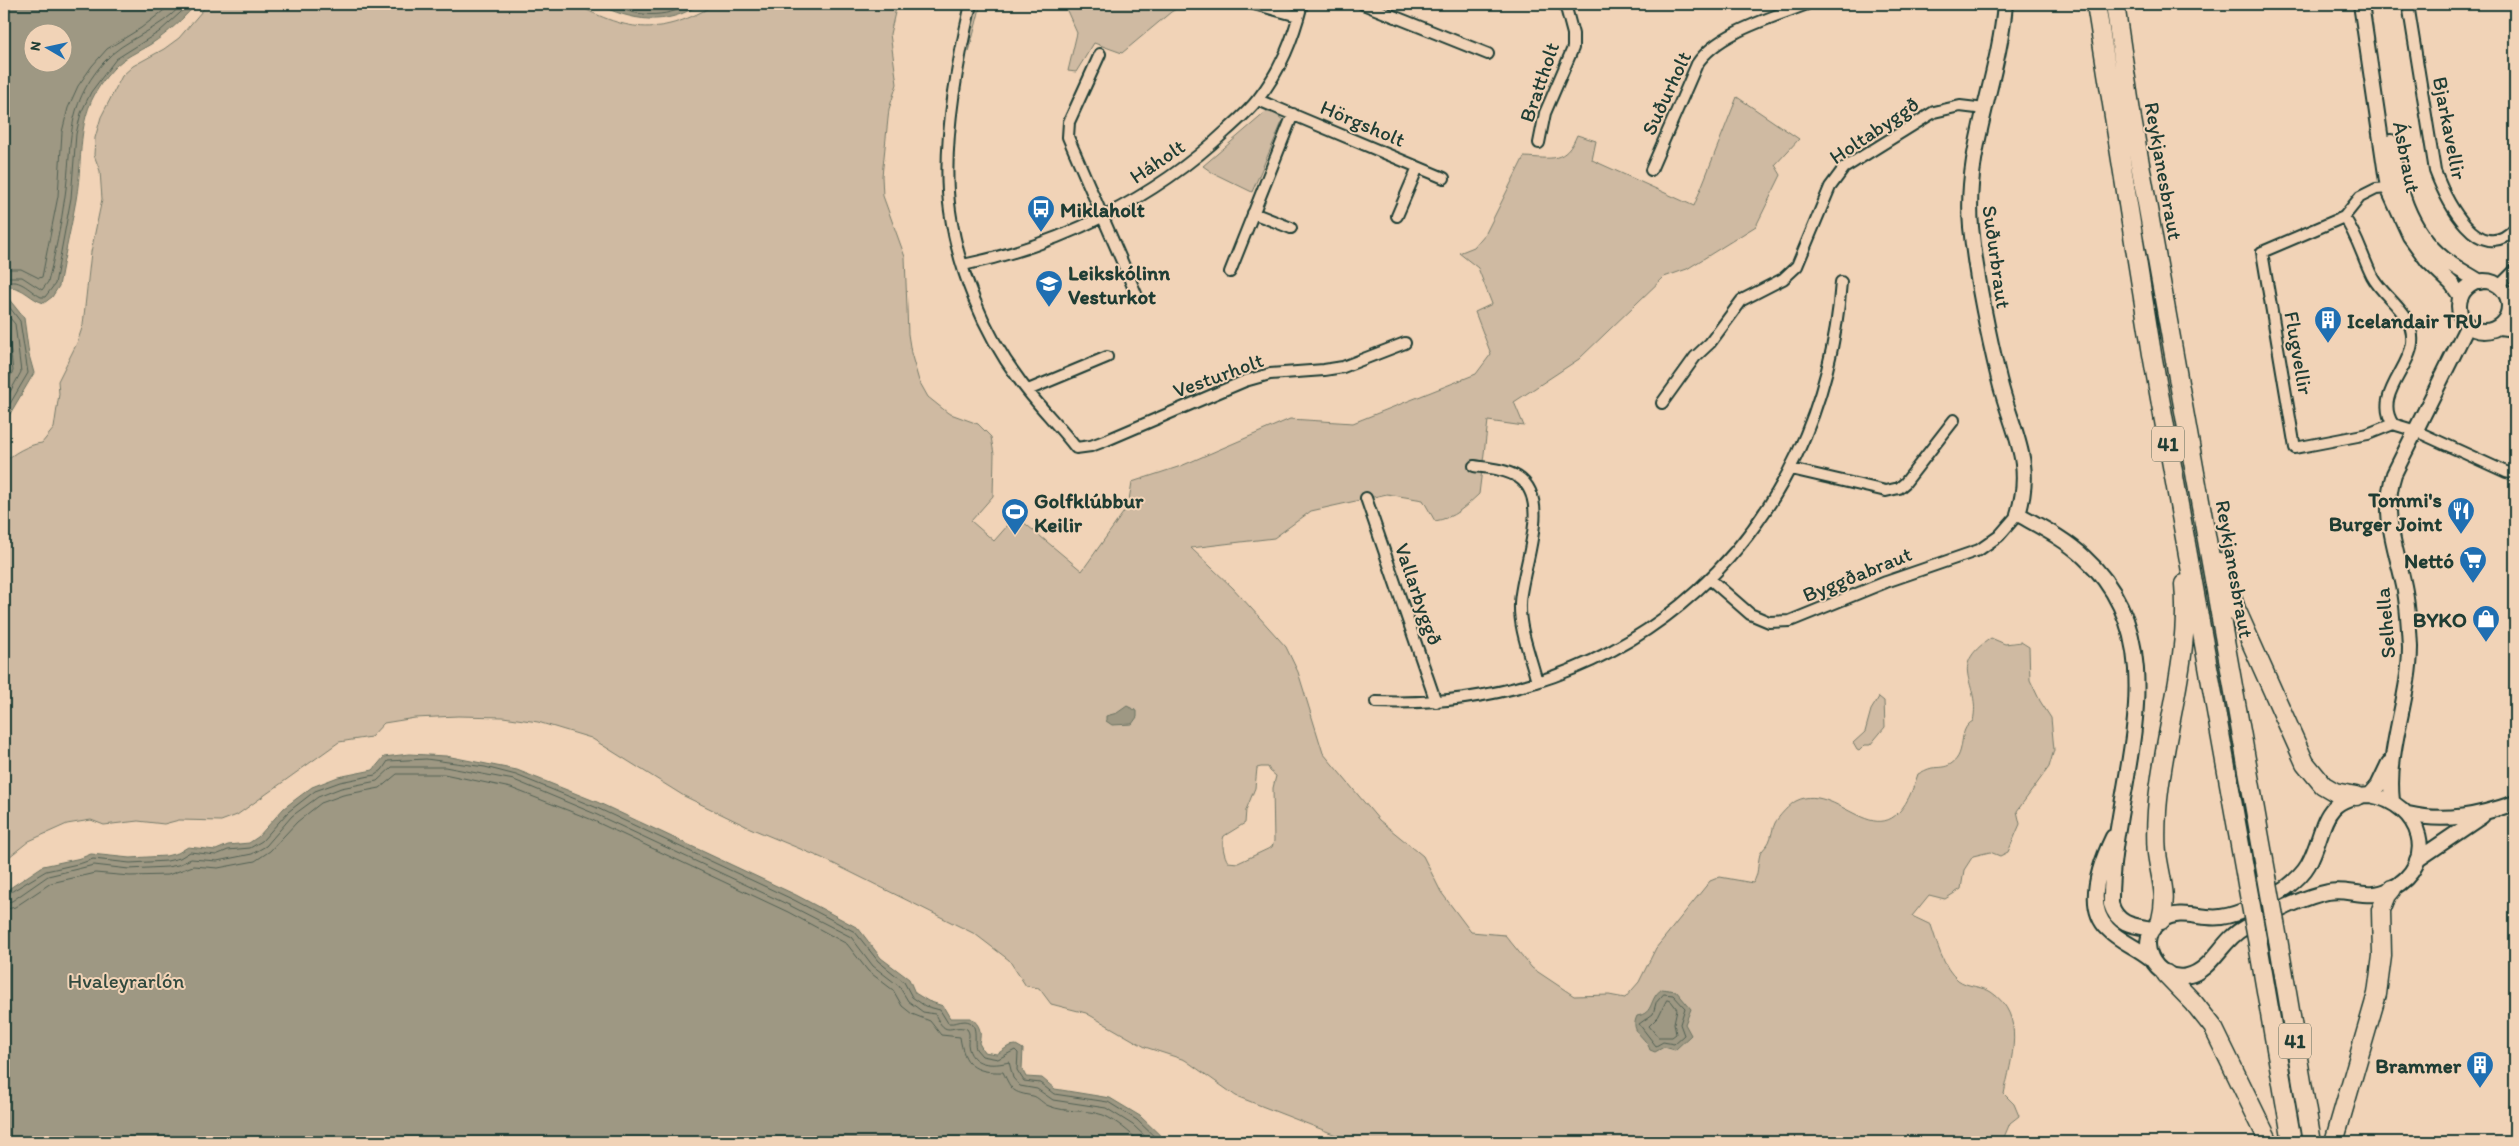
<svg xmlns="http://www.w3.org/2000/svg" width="2519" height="1146" font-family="Itim,sans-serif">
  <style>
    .green { fill: #cfbaa2; stroke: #777c6b; fill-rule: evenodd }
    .water { fill: #9e9883; stroke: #6b7463; fill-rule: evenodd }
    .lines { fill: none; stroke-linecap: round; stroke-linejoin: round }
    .shore { stroke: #526154; stroke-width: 1 }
    .street-casing { stroke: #1f3d34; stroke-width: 14 }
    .secondary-casing { stroke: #1f3d34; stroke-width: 18 }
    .highway-casing { stroke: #1f3d34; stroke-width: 21 }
    .street { stroke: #f1d3b7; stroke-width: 10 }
    .secondary { stroke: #f1d3b7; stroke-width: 14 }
    .highway { stroke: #f1d3b7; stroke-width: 18 }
    .highway-bridge-casing { stroke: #1f3d34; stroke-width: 21; stroke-linecap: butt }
    .highway-bridge { stroke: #f1d3b7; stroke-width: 18 }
    .labels { text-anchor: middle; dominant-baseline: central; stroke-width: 4; stroke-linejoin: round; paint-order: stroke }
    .shield { fill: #f1d3b7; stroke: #5e6a5b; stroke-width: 1 }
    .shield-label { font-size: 20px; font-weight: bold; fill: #1f3d34 }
    .street-label { font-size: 21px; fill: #1f3d34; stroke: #f1d3b7 }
    .poi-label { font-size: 21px; font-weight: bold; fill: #1f3d34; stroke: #f1d3b7; text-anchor: start }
    .park-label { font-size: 21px; fill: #314a3f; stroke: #f1d3b7 }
  </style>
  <rect width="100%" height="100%" fill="#f1d3b7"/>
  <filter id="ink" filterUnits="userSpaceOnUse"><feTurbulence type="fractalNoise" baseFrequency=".02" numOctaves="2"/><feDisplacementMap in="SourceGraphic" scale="10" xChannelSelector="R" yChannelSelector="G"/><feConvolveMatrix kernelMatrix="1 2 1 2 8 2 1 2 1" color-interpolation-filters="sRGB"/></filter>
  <g filter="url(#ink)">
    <!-- green -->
    <path class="green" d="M 208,4 L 575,4 C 630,33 661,36 716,4 L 897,4 L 890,34 L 897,84 L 889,109 L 882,176 L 883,196 L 905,257 L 908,334 L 911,353 L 919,381 L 928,397 L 948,413 L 978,424 L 991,437 L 994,454 L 993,496 L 971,521 L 994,541 L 1016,516 L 1082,571 L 1128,506 L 1132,482 L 1181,466 L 1290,419 L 1353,423 L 1476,374 L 1491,354 L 1475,312 L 1492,304 L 1478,268 L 1459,253 L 1474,247 L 1486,233 L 1524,157 C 1552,158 1565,164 1577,135 L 1596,141 L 1592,160 L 1694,206 L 1737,97 L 1799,139 L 1775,165 L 1781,175 L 1756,226 L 1687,269 L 1664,277 L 1579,359 L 1514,402 L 1524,426 L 1488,421 L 1479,494 C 1465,507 1454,518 1435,521 L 1423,500 L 1387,494 L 1311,511 L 1274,538 L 1191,548 L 1233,588 L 1286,647 L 1298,672 L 1323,753 L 1379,820 L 1423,856 L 1441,892 L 1471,932 L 1505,935 L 1532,968 L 1574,996 L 1609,995 L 1625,998 L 1639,982 L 1656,948 L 1710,881 L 1720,877 L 1753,883 C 1759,874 1757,865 1760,854 C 1762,850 1767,846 1769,842 C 1772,836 1772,829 1775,823 C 1778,817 1790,804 1796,801 C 1841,778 1886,876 1918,774 C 1922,772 1927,769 1932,768 C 1939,767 1945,768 1951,764 C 1968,753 1956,730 1973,721 C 1982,682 1945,669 1991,638 L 2005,644 L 2021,642 L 2029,647 L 2030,680 L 2040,701 L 2051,718 L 2054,750 L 2049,767 L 2017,811 L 2020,824 L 2008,852 L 2000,856 L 1990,852 L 1973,856 L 1964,870 L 1961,889 L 1945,899 L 1929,895 L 1912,916 L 1931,925 C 1937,943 1943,968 1958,980 C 1967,987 1982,986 1991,992 C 2027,1016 2011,1059 2004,1094 L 2014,1104 L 2019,1116 L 2010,1123 L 2002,1142 L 1355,1142 L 1352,1138 L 1336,1135 L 1236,1096 L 1185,1060 L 1145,1047 L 1086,1013 L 1051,1004 L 1039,988 L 1026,986 L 1009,960 L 975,934 L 822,858 L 750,828 L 684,796 L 591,738 L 538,722 L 503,717 L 458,716 L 415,718 L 384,723 L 371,737 L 339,742 L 237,815 L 221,821 L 179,820 L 164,824 L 138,821 L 104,825 L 91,820 L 67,824 L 29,841 L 4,861 L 4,463 C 11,454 30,444 42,443 L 54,428 L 59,394 L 58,381 L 77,343 L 83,325 L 91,252 L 102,199 L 100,171 L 94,155 L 95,138 L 101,117 L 122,76 L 133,66 L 164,49 L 179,38 ZM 1261,767 L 1268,767 L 1270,771 L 1276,776 L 1273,788 L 1274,841 L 1272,847 L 1238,863 L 1228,862 C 1224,856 1221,843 1224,836 L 1245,823 L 1246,810 L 1255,788 L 1257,768 Z
      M 974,4 L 981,4 L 969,52 Z
      M 1064,4 L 1185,4 L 1171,12 L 1122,53 L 1094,43 L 1076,72 L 1068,71 L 1077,33 Z
      M 1266,112 L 1273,112 L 1283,120 L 1252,192 L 1213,173 L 1203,166 Z
      M 1879,697 L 1884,701 L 1885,727 L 1870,745 L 1865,745 L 1859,751 L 1857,750 L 1853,743 L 1865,732 L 1871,710 Z"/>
    <!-- water -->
    <path class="water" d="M 4,4 L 196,4 C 183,19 168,33 151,44 C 138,52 124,57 113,69 C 73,112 85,149 76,200 C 71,229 64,257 59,286 L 52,297 L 44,303 C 31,300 24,287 9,287 L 6,290 L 8,298 L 24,318 L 29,355 L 34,373 L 4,424 ZM 32,32 L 62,32 L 62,62 L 32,62 Z
      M 597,4 L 700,4 C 666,27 632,21 597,4 Z
      M 1127,706 L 1137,711 L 1137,717 L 1132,724 L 1112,725 L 1106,721 L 1106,716 L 1117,713 Z
      M 409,754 L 446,756 L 517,770 L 597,802 L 796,895 L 858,928 L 881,958 L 909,979 L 915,993 L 928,1001 L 943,1006 L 950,1018 L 971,1018 C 980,1025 982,1032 979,1043 L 984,1052 L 997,1054 L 1009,1046 L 1016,1045 L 1023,1049 L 1022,1069 L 1026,1077 L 1042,1078 L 1055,1089 L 1110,1098 L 1140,1116 L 1167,1142 L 4,1142 L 4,892 L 43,866 L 81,858 L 91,854 L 130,858 L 166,856 L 178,853 L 188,847 L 216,850 L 228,845 L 249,843 L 258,837 L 284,808 L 312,787 L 338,777 L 373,770 L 384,757 Z
      M 1662,989 L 1676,991 L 1691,1009 L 1685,1024 L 1691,1035 L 1675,1050 L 1664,1047 L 1655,1052 L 1650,1050 C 1646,1036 1629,1033 1637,1016 C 1655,1013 1648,999 1662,989 Z"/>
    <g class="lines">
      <!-- shore -->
      <path class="shore" d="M 609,4 C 637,17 663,19 691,4
        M 624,4 L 649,9 L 676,4
        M 4,269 L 21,269 L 39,278 L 42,277 L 58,196 L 62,132 L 68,108 L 78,86 L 92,66 L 107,49 L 141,28 L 172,4
        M 4,277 L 22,277 L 42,290 L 48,282 C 55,254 61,225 65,196 C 73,142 64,109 103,63 C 124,38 160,31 182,4
        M 4,285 C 18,275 29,291 41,297 L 45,297 L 55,284 L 71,198 L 76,134 L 81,113 L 91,92 L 116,59 L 159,32 L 190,4
        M 4,300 L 20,321 L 28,373 L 4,414
        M 4,311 L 15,324 L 21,372 L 4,403
        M 4,322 L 8,328 L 13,371 L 4,388
        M 4,896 L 46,871 L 82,863 L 93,859 L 130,863 L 167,861 L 180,858 L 190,852 L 216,855 L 228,850 L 250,848 L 262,841 L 288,812 L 315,791 L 340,782 L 375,775 L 382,770 L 388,761 L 426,759 L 485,767 L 516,775 L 595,807 L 794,900 L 855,932 L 878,961 L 904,982 L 912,997 L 925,1006 L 940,1010 L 948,1023 C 954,1024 959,1021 965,1021 C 980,1022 973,1041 976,1049 L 982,1056 L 998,1059 L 1015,1050 L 1018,1053 L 1017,1070 L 1024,1081 L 1040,1083 L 1054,1094 L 1108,1102 L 1137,1120 L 1160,1142
        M 4,902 L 12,901 L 48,876 L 94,865 L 129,869 L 167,867 L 178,865 L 191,859 L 217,861 L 252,854 L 266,846 L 292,816 L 318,797 L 341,788 L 377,781 L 392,767 L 445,767 L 514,780 L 593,813 L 791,906 L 851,937 L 873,966 L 899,986 L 908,1001 L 923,1012 L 935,1014 C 947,1040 951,1023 967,1029 C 971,1035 968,1037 968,1044 C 970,1067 994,1066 1009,1062 L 1013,1078 L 1020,1086 L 1037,1089 L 1053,1100 L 1106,1108 L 1133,1125 L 1151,1142
        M 4,910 L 15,907 L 51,883 L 95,873 L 130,876 L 168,875 L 193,866 L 218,868 L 255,861 L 270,851 L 297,822 L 321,803 L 343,795 L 380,788 L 397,774 L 444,774 L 511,788 L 590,819 L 788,912 L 847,944 L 868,971 L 893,990 L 902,1006 L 912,1014 L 930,1021 L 941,1035 L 960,1037 C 964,1065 974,1073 1003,1072 C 1012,1091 1012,1092 1033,1096 C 1038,1097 1043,1104 1049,1106 C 1066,1113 1086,1109 1103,1115 C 1117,1121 1129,1132 1140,1142
        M 1664,994 L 1673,995 L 1685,1008 L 1680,1024 L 1684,1035 L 1674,1044 L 1663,1042 L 1656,1046 L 1639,1024 L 1653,1014 L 1656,1003 Z
        M 1667,1000 L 1671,1001 L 1677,1009 L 1674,1023 L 1676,1034 L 1672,1037 L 1658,1037 L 1649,1026 L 1658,1017 Z"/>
      <defs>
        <path id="street" d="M 971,4 C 957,64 941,149 950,211 C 958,269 983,331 1018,378 C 1035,403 1058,424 1076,448 L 1091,446 L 1107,440 L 1245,381 L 1270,374 L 1324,370 L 1343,367 L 1405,343
          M 1254,4 L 1298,16
          M 1363,4 L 1488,54
          M 2408,4 L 2435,171 C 2446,200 2479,268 2515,228
          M 1100,54 L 1069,122 L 1068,137 L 1137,296
          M 1258,100 L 1444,178
          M 1539,143 L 1545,113 L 1573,48 L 1573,34 L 1565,4
          M 1651,170 L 1697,64 C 1718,32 1772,18 1807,4
          M 2388,188 L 2376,189 L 2360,197 L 2344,217 L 2262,252 L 2295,448 L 2368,434 L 2393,424 L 2416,431 L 2506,472 L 2515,474
          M 1253,213 L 1291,228
          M 1397,216 L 1418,167
          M 2344,217 C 2357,235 2362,256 2372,276 C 2384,299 2415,313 2412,343 C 2409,370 2374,396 2393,424
          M 963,265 C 1060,245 1154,199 1226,131 C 1237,121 1249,111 1258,99 C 1281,70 1293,39 1302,4
          M 1230,272 L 1293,114
          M 2499,286 L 2515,270
          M 1028,390 L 1107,357
          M 1662,403 L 1695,357 L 1710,343 L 1742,300 L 1783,279 L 1797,266 L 1830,187 L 1844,168 L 1934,112 L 1960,106 L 1985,109
          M 1474,466 C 1488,468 1505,469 1518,477 C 1554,500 1520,572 1520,604 C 1519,630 1531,657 1537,682
          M 1791,469 L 1886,491 L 1899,488 L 1905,483 L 1954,420
          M 1366,498 L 1436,702
          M 1710,579 L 1750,614 L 1769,622 L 1790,621 L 1886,582 L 1979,550 L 1999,536 L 2018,514
          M 1376,702 C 1630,713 1823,534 1841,282"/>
        <path id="secondary" d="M 2005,4 C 1999,80 1964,150 1971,227 C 1976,278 1987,329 1999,379 C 2011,430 2035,461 2018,514 C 2041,527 2065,539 2084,557 C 2185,649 2109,791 2111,904 C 2117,925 2134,926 2153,929
          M 2361,4 L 2388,188 L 2410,236 L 2428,261 L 2452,284 L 2461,297
          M 2391,142 C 2397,185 2408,230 2444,259 C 2455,268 2468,274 2480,282
          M2459 306a25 25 0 1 1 50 0a25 25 0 1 1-50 0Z
          M 2499,327 L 2515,329
          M 2370,795 C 2422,804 2440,863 2391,889 C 2369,901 2350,888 2328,892 C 2299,898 2270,915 2244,928 C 2222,939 2212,971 2187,976 C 2155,983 2132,939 2162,920 C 2181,908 2201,920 2221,917 C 2244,914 2267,899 2286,888 C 2295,881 2303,874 2308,865 C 2327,831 2318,797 2370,795 Z
          M 2370,795 L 2378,786 L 2389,763
          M 2392,801 C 2386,749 2410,699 2410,647 C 2409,627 2408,605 2404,586 C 2396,547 2381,514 2394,474 L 2468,325
          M 2408,814 C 2446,823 2480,815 2515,803
          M 2113,837 C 2101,862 2084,906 2108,929 C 2119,941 2137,947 2150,958
          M 2417,860 L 2482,816"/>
        <path id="highway" d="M 2096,4 L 2152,354 L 2247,884
          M 2115,4 L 2132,119 L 2267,877
          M 2220,562 L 2236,609 L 2305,763 L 2323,785 L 2335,792 L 2356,796
          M 2161,920 C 2167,896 2162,884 2158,860 C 2155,844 2156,827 2157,811 C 2162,735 2191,662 2184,584
          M 2278,939 L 2312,1142
          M 2258,944 L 2292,1142
          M 2166,974 L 2194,1003 L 2213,1027 L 2269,1142
          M 2334,1142 L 2377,994 L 2382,956 L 2381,910 L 2387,895 L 2392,889"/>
      </defs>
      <!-- street casing -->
      <use href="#street" class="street-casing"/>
      <!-- secondary casing -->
      <use href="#secondary" class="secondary-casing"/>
      <!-- highway casing -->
      <use href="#highway" class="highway-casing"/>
      <!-- street -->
      <use href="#street" class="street"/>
      <!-- secondary -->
      <use href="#secondary" class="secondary"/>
      <!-- highway -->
      <use href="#highway" class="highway"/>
      <defs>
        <path id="highway-bridge" d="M 2267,877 L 2278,939
          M 2247,884 L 2258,944"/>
      </defs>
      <!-- highway-bridge casing -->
      <use href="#highway-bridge" class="highway-bridge-casing"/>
      <!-- highway-bridge -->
      <use href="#highway-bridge" class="highway-bridge"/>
    </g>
  </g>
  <!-- icons -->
  <defs>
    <symbol id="bus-pin" viewBox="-11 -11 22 30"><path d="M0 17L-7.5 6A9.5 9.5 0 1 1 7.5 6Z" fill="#1f6fb2" stroke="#f1d3b7"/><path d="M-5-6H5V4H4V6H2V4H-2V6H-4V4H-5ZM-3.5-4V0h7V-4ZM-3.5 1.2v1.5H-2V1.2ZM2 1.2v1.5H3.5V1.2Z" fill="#fff"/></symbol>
    <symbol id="school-pin" viewBox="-11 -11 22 30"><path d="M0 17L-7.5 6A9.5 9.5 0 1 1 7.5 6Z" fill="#1f6fb2" stroke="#f1d3b7"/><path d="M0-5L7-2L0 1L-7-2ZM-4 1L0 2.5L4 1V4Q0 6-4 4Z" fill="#fff"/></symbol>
    <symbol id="building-pin" viewBox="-11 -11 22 30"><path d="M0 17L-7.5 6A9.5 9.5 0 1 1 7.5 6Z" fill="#1f6fb2" stroke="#f1d3b7"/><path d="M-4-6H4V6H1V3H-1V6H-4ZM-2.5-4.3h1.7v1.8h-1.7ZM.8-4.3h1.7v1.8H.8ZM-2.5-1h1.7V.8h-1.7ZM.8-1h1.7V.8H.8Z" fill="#fff"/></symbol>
    <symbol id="restaurant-pin" viewBox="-11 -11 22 30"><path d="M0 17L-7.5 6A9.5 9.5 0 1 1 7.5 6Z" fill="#1f6fb2" stroke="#f1d3b7"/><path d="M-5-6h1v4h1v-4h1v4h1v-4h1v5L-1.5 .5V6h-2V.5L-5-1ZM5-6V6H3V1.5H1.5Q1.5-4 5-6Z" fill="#fff"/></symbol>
    <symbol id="stadium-pin" viewBox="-11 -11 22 30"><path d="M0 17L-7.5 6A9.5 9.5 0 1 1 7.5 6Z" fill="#1f6fb2" stroke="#f1d3b7"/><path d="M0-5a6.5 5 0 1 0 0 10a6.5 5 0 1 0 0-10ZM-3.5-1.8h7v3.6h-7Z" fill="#fff"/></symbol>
    <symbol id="supermarket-pin" viewBox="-11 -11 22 30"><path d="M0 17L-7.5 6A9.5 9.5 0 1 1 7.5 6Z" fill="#1f6fb2" stroke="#f1d3b7"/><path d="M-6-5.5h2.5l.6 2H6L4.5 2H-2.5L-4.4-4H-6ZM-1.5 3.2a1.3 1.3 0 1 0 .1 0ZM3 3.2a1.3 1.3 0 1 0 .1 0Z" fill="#fff"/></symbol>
    <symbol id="shop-pin" viewBox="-11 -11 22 30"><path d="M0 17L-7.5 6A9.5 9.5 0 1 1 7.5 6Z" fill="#1f6fb2" stroke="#f1d3b7"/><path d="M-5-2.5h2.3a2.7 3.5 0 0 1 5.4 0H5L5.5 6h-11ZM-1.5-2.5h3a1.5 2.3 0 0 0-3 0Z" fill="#fff"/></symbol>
  </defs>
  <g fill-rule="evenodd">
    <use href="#bus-pin" x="1025" y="193" width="32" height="43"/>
    <use href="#school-pin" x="1033" y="268" width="32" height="43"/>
    <use href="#building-pin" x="2312" y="304" width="32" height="43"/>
    <use href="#restaurant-pin" x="2445" y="495" width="32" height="43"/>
    <use href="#stadium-pin" x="999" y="496" width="32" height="43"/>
    <use href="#supermarket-pin" x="2457" y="544" width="32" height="43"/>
    <use href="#shop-pin" x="2470" y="603" width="32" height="43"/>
    <use href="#building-pin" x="2464" y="1049" width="32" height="43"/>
  </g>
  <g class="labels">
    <!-- shield labels -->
    <g class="shield">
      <rect x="2152" y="426.5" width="32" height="35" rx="4"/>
      <rect x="2279" y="1023.5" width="32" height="35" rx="4"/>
    </g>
    <g class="shield-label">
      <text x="2168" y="444">41</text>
      <text x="2295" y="1041">41</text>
    </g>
    <!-- street labels -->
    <g class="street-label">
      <text transform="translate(1539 82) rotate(-71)">Brattholt</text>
      <text transform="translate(1666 93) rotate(-65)">Suðurholt</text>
      <text transform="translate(1363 123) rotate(23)">Hörgsholt</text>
      <text transform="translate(2450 128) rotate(79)">Bjarkavellir</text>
      <text transform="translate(1874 130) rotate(-34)">Holtabyggð</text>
      <text transform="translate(2407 157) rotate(79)">Ásbraut</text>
      <text transform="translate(1157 161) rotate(-34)">Háholt</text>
      <text transform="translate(2164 171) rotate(80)">Reykjanesbraut</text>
      <text transform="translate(1997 257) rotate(82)">Suðurbraut</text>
      <text transform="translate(2299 353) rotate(80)">Flugvellir</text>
      <text transform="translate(1218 375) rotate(-20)">Vesturholt</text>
      <text transform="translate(2235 569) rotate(80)">Reykjanesbraut</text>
      <text transform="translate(1857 574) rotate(-22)">Byggðabraut</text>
      <text transform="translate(1419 594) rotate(71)">Vallarbyggð</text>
      <text transform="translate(2385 623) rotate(-95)">Selhella</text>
    </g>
    <!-- poi labels -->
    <g class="poi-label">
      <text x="1060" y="209">Miklaholt</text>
      <text x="1068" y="272">Leikskólinn<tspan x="1068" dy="24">Vesturkot</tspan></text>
      <text x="2347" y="320">Icelandair TRU</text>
      <text x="2442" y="499" text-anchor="end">Tommi's<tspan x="2442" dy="24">Burger Joint</tspan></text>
      <text x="1034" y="500">Golfklúbbur<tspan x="1034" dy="24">Keilir</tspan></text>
      <text x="2454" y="560" text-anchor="end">Nettó</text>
      <text x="2467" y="619" text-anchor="end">BYKO</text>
      <text x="2461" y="1065" text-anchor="end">Brammer</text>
    </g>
    <!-- park labels -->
    <g class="park-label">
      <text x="126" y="980">Hvaleyrarlón</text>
    </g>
  </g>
  <!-- margin -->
  <rect width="2519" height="1146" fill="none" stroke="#f1d3b7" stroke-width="20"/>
  <rect x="10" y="10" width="2499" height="1126" fill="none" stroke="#1f3d34" stroke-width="2" filter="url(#ink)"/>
  <!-- north arrow -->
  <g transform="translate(48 48) rotate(279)"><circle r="24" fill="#f1d3b7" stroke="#9d9783"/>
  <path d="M0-4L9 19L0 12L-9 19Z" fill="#1f6fb2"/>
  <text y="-8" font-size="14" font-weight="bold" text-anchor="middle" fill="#1f3d34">N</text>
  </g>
</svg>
